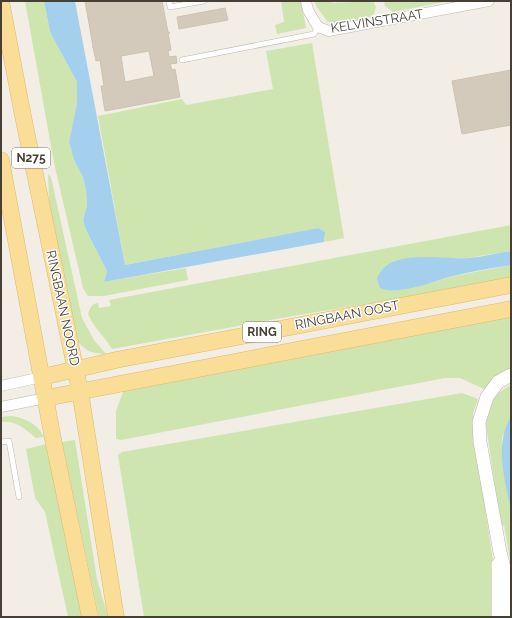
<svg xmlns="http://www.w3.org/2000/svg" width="512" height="618" font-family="Raleway,sans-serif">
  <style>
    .green { fill: #cee5b0 }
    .water { fill: #a4d0ed }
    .building { fill: #d3cabc; stroke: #cec2af; fill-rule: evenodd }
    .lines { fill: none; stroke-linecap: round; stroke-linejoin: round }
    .service-casing { stroke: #bdb6a9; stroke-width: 6 }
    .minor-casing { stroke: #bdb6a9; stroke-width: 11 }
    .tertiary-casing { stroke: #bdb6a9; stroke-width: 14 }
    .primary-casing { stroke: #deba68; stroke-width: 17 }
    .service { stroke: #fff; stroke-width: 5 }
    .minor { stroke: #fff; stroke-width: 10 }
    .tertiary { stroke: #fff; stroke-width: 13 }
    .primary { stroke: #fadd97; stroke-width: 16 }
    .labels { text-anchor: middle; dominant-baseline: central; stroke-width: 3; stroke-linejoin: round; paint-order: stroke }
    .shield { fill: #fff; stroke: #7d7972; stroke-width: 1 }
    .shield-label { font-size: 12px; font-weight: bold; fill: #453f36 }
    .street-label { font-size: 13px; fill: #453f36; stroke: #fff }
  </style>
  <rect width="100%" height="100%" fill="#f2eee6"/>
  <!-- green -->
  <path class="green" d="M 25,1 L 44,1 L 50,32 L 77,82 L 77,103 L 69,142 L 74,160 L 83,177 L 86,190 L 87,205 L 83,220 L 86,230 L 107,271 L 104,282 L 186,268 L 188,280 L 104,296 L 88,296 L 83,288 L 54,163 Z
    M 281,1 L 301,1 L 306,28 L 277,34 L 275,25 L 284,22 Z
    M 315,1 L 331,1 L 332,3 L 373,1 L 376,7 L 373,16 L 336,24 L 328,22 L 316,6 Z
    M 384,1 L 449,1 L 393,12 L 385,6 Z
    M 312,43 L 344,238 L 324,242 L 325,236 L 318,228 L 125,265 L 98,116 L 182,99 L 186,105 L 273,89 L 266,51 Z
    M 48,174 L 51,177 L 82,318 L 94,340 L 106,354 C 93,354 84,351 77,340 L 49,202 Z
    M 511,225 L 511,251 L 467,258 L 406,258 C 396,261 386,265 379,273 L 427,284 L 454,276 L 511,265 L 511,280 L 293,316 L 112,349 C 105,337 94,328 88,314 C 90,308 91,304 98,303 L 99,308 L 111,306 L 109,300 Z
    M 511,316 L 511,371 L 491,381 L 484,389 L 460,378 L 445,378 L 121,440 L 116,439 L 116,411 L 124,389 Z
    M 511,385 L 511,416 L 502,438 L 502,445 L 511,511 L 511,565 L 504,525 L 501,527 L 486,425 C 488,404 492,395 511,385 Z
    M 462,393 L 478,399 L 473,413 L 473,426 L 495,575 L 495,617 L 144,617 L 118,455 L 122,452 Z
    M 9,416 C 24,417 37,423 44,437 L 36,438 C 24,429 17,420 1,422 L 1,417 Z
    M 75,440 L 97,579 L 108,617 L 99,617 L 62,442 Z
    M 47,444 L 85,617 L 68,617 L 45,512 L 35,498 L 26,449 Z"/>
  <!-- water -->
  <path class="water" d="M 44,1 L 75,1 L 125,265 L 318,228 L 325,232 L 324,242 L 104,282 L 107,271 L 86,230 L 83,220 L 87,205 L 86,190 L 83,177 L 74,160 L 69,142 L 77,103 L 77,82 L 50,32 Z
    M 511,251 L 511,265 C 492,268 472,271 453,276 C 434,281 399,296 380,288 L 377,279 C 387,247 442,260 468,258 C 482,257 497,253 511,251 Z
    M 511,416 L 511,511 C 505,480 494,445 511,416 Z"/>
  <!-- building -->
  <path class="building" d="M 85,1 L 162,1 L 168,32 L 170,33 L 168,33 L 171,50 L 168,51 L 169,57 L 176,56 L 177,63 L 170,64 L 172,70 L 175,69 L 180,97 L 105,111 L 101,86 L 104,86 L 100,60 L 96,61 L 93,47 L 92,47 L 93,46 ZM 149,51 L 154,76 L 125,82 L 121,56 Z
    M 225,8 L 228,20 L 179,29 L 177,17 Z
    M 511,70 L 511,125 L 462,134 L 452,81 Z"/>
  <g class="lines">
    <defs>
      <path id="service" d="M 169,1 L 170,7 L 204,1
        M 182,60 L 314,34 L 318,27
        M 1,442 L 9,441 L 19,497"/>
      <path id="minor" d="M 306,1 L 308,10 L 318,27 L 329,31 L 489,1
        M 1,386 L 42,377
        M 1,407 L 46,398"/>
      <path id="tertiary" d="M 498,564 L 498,617
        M 508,617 L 507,580 L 500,552 L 480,442 L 479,422 L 487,397 L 498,382 L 511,375"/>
      <path id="primary" d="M 1,1 L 23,116 L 80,391 L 116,617
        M 1,160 L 53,439 L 90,617
        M 42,377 L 116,360 L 511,285
        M 46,398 L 511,309"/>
    </defs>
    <!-- service casing -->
    <use href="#service" class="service-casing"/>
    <!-- minor casing -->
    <use href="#minor" class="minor-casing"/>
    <!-- tertiary casing -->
    <use href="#tertiary" class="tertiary-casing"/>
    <!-- primary casing -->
    <use href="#primary" class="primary-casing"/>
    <!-- service -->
    <use href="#service" class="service"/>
    <!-- minor -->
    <use href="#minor" class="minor"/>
    <!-- tertiary -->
    <use href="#tertiary" class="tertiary"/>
    <!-- primary -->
    <use href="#primary" class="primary"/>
  </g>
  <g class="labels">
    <!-- shield labels -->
    <g class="shield">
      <rect x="12" y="148" width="38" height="20" rx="3"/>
      <rect x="243" y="322" width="38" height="20" rx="3"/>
    </g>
    <g class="shield-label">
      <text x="31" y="158">N275</text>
      <text x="262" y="332">RING</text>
    </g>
    <!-- street labels -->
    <g class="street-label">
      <text transform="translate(377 21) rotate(-9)">KELVINSTRAAT</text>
      <text transform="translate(63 308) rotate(78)">RINGBAAN NOORD</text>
      <text transform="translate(347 315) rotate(-11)">RINGBAAN OOST</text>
    </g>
  </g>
  <!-- border -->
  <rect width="512" height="618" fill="none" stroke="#453f36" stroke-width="4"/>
</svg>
